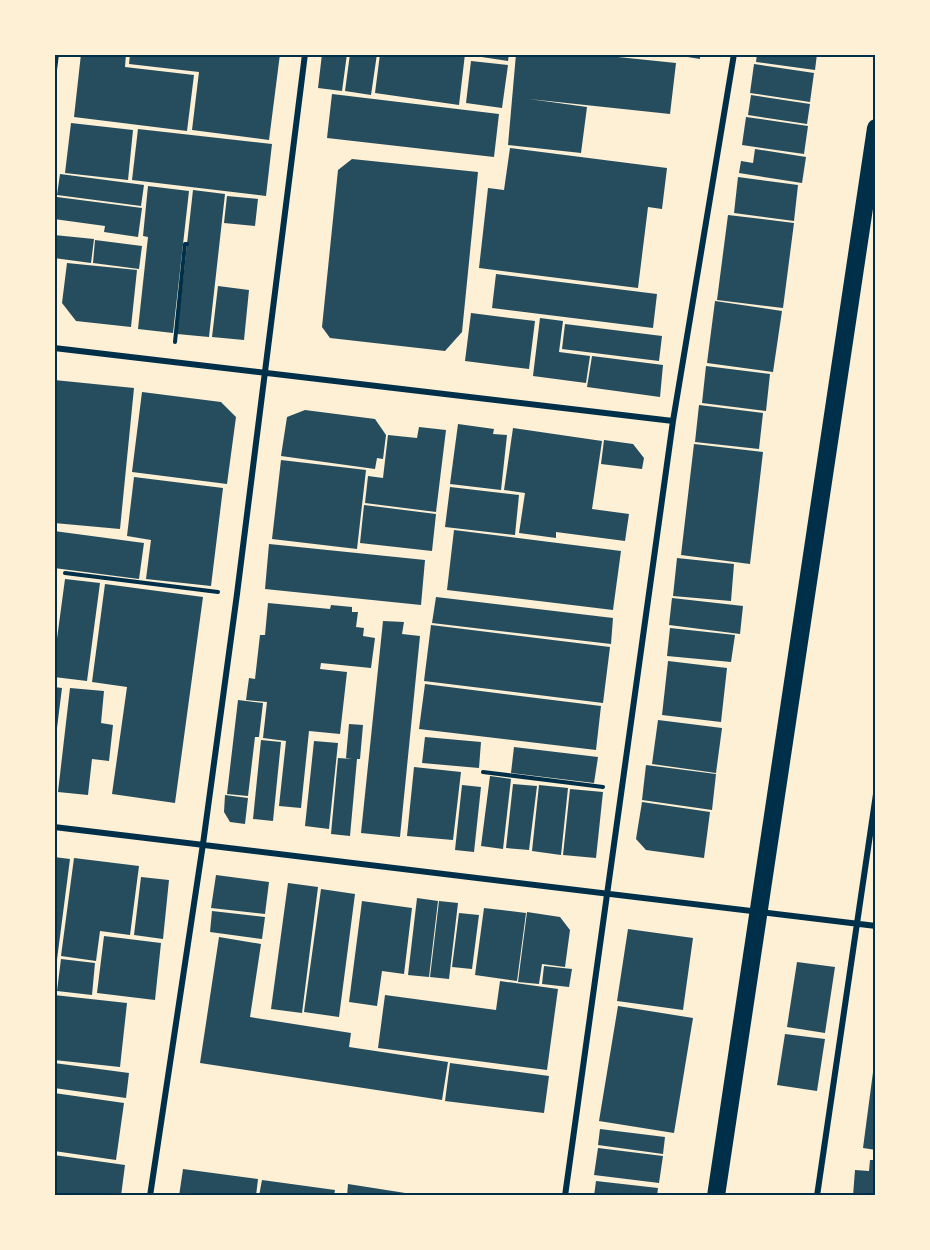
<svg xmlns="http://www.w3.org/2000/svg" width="930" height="1250" font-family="Helvetica,sans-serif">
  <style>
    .building { fill: #264d5e }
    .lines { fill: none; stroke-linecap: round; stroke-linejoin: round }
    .path { stroke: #003049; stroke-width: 4 }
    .minor { stroke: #003049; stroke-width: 6 }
    .motorway { stroke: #003049; stroke-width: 18 }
    .neatline { fill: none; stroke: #003049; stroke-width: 2 }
  </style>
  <rect width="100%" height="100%" fill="#fdf0d5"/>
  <!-- building -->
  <path class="building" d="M 81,54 L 126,54 L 125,67 L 194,75 L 187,131 L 74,117 Z
    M 130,54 L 280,54 L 269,140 L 192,130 L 199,72 L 129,64 Z
    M 322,54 L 347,54 L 342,91 L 318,88 Z
    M 350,54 L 377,54 L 371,95 L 345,91 Z
    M 380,54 L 465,54 L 459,105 L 375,93 Z
    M 475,54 L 509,54 L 508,61 L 475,56 Z
    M 516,54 L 589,54 L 676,63 L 670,114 L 529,99 L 587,107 L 581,153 L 508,145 Z
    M 669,54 L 700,54 L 700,59 Z
    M 757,54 L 817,54 L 815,70 L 756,62 Z
    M 471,61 L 508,65 L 502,108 L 466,103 Z
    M 754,64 L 814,73 L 810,102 L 750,93 Z
    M 332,94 L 499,114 L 494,157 L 327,138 Z
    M 751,95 L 810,104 L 807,124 L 748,115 Z
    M 746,117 L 808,126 L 804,154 L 742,145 Z
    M 71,123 L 133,130 L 128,180 L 65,173 Z
    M 138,129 L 272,144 L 266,196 L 132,180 Z
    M 510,148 L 667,168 L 662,209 L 648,207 L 638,288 L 479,268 L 488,188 L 504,190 Z
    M 755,149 L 806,157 L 802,183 L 739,173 L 741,161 L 753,163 Z
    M 352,159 L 478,172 L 462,332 L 445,351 L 330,338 L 322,327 L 338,170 Z
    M 60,174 L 144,185 L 141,206 L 57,195 Z
    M 738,177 L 798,185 L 794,221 L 734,213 Z
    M 148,186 L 189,191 L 173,333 L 138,329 L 148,237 L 143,236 Z
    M 193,190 L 225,194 L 209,337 L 177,334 Z
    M 227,196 L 258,199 L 255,226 L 224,223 Z
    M 57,197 L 142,208 L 138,237 L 104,232 L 105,226 L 54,219 Z
    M 728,215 L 794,223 L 783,308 L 717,300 Z
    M 54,235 L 94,239 L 91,263 L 54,258 Z
    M 95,240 L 142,246 L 139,269 L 93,263 Z
    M 67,263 L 137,270 L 131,327 L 76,321 L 62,303 Z
    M 496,274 L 657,294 L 653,328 L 492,308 Z
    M 218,286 L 249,290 L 244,340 L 212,337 Z
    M 715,301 L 782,311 L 773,372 L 707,363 Z
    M 471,313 L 535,321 L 529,369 L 465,361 Z
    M 540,318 L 563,321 L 559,352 L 590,356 L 586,383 L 533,376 Z
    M 565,324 L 662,336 L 659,361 L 562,349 Z
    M 592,356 L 663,365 L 660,397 L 587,387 Z
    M 706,366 L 770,374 L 766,411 L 702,403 Z
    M 54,380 L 134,388 L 120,529 L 54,523 Z
    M 142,392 L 221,402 L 236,417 L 227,484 L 132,472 Z
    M 699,405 L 763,413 L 759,449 L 695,442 Z
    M 305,410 L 375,419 L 386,435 L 383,459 L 377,458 L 375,469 L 281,456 L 287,417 Z
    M 458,424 L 494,429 L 493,434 L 507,435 L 501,490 L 450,484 Z
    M 419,427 L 446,430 L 436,512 L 365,503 L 368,476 L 383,478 L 388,435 L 417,438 Z
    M 513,428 L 602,441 L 592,509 L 629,514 L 625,541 L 556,532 L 556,538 L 519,533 L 525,493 L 504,490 Z
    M 604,440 L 633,444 L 644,458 L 642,469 L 601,464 Z
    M 694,444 L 763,452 L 750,564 L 681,555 Z
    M 281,460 L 366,470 L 357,549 L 272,539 Z
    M 134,477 L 223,488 L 211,586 L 146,579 L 151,540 L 127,536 Z
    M 450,487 L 519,495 L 515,535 L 445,527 Z
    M 364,505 L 436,514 L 432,551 L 360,543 Z
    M 454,530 L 621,551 L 613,610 L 447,590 Z
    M 54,531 L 144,543 L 139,579 L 54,568 Z
    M 269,544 L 425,560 L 421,605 L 265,589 Z
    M 677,558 L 734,564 L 731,601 L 673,596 Z
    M 65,579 L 100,583 L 87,681 L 54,677 L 54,661 Z
    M 105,584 L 203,597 L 175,803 L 112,794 L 127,687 L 92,682 Z
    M 436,597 L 613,618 L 611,644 L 432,623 Z
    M 672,598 L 743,606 L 740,634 L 669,625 Z
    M 268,603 L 330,609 L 331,605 L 352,607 L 352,612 L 358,612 L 356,627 L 364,628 L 363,636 L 375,638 L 371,668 L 321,663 L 320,669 L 347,672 L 340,734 L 309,731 L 301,808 L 279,806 L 286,741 L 263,738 L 267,702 L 246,700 L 249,678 L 255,679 L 260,635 L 265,635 Z
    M 383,621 L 404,622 L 402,634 L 420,636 L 400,837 L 361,833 Z
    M 431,625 L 610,647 L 603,703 L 424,681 Z
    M 670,628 L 735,635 L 731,662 L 667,656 Z
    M 668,661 L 727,668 L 721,722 L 662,715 Z
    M 425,684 L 601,706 L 596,750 L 419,729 Z
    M 54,687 L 62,688 L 55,744 L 54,744 Z
    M 70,688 L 104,691 L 101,723 L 113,725 L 109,761 L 92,759 L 88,795 L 58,792 Z
    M 238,700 L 263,703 L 259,737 L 255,737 L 248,796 L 227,794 Z
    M 658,720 L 722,728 L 716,773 L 652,764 Z
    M 349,724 L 363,725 L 360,759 L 357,759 L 350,836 L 331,834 L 338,758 L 352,759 L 346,758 Z
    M 425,737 L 481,742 L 479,768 L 422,763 Z
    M 261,740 L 281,742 L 273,821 L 253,819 Z
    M 314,741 L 338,743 L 329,829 L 305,826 Z
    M 514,747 L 598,757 L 594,783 L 511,773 Z
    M 646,765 L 716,774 L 712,810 L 642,800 Z
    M 414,767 L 461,772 L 453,840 L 407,836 Z
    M 490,776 L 511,779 L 503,849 L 481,846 Z
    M 513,784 L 537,786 L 529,850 L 506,848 Z
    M 462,785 L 481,787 L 474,852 L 455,850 Z
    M 539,785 L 568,788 L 561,855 L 532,851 Z
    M 570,789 L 603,792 L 596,858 L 563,855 Z
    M 225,795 L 248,798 L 245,824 L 230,822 L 224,812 Z
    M 642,802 L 710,812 L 704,858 L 646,850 L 636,839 Z
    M 54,857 L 70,859 L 55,975 L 54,975 Z
    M 74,858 L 139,866 L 130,935 L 100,931 L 96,961 L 61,956 Z
    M 216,875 L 269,882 L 265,914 L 211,908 Z
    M 141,877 L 169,880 L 163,939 L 134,935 Z
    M 288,883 L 318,887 L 302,1013 L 271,1009 Z
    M 321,889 L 355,894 L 339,1017 L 304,1012 Z
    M 417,898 L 438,901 L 429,977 L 408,975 Z
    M 362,901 L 412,908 L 404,974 L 382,971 L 377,1006 L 349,1002 Z
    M 439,901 L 458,903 L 449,979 L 430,977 Z
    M 484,908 L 526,913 L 517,981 L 475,975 Z
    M 212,911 L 265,917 L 262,939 L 210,932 Z
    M 527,912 L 560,917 L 570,930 L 565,967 L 542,964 L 539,984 L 518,982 Z
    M 459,913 L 479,915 L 472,969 L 452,967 Z
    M 628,929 L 693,938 L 683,1010 L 617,1001 Z
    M 104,936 L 161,943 L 155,1000 L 97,993 Z
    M 219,937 L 261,944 L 250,1017 L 351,1033 L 349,1047 L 448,1062 L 442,1100 L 200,1063 Z
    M 61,959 L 95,963 L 92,995 L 57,991 Z
    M 797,962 L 835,967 L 825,1033 L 787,1027 Z
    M 544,966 L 572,969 L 569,987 L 542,984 Z
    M 500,981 L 558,989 L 547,1070 L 378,1048 L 385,995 L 496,1010 Z
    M 54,995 L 127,1003 L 120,1067 L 54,1060 Z
    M 618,1006 L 693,1018 L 674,1133 L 599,1121 Z
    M 785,1034 L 825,1039 L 817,1091 L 777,1085 Z
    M 875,1057 L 876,1057 L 876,1150 L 863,1148 Z
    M 54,1063 L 129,1073 L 126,1098 L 54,1088 Z
    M 450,1063 L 549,1076 L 544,1113 L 445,1101 Z
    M 54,1093 L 124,1103 L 116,1160 L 54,1151 Z
    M 600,1129 L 665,1137 L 663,1154 L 598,1145 Z
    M 598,1148 L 663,1156 L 659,1183 L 594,1175 Z
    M 54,1155 L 125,1165 L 121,1196 L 54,1196 Z
    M 870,1160 L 876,1160 L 876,1196 L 853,1196 L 855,1170 L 869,1171 Z
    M 183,1169 L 258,1179 L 256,1196 L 179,1196 Z
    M 262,1180 L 335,1190 L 334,1196 L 259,1196 Z
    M 596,1181 L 658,1188 L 657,1196 L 594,1196 Z
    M 348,1184 L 418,1195 L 418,1196 L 347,1196 Z"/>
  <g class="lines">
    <!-- path -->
    <path class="path" d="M 175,342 L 185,244 L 187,244
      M 65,573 L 218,592
      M 483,772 L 603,787"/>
    <!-- minor -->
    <path class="minor" d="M 54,70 L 56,54
      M 54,348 L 673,421
      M 54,827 L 876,926
      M 150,1196 L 203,844 L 237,594 L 305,54
      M 565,1196 L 673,421 L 734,54
      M 817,1196 L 876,794"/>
    <!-- motorway -->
    <path class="motorway" d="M 716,1196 L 876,128"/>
  </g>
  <!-- border -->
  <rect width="930" height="1250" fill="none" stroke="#fdf0d5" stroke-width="111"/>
  <rect x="56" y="56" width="818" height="1138" class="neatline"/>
</svg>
